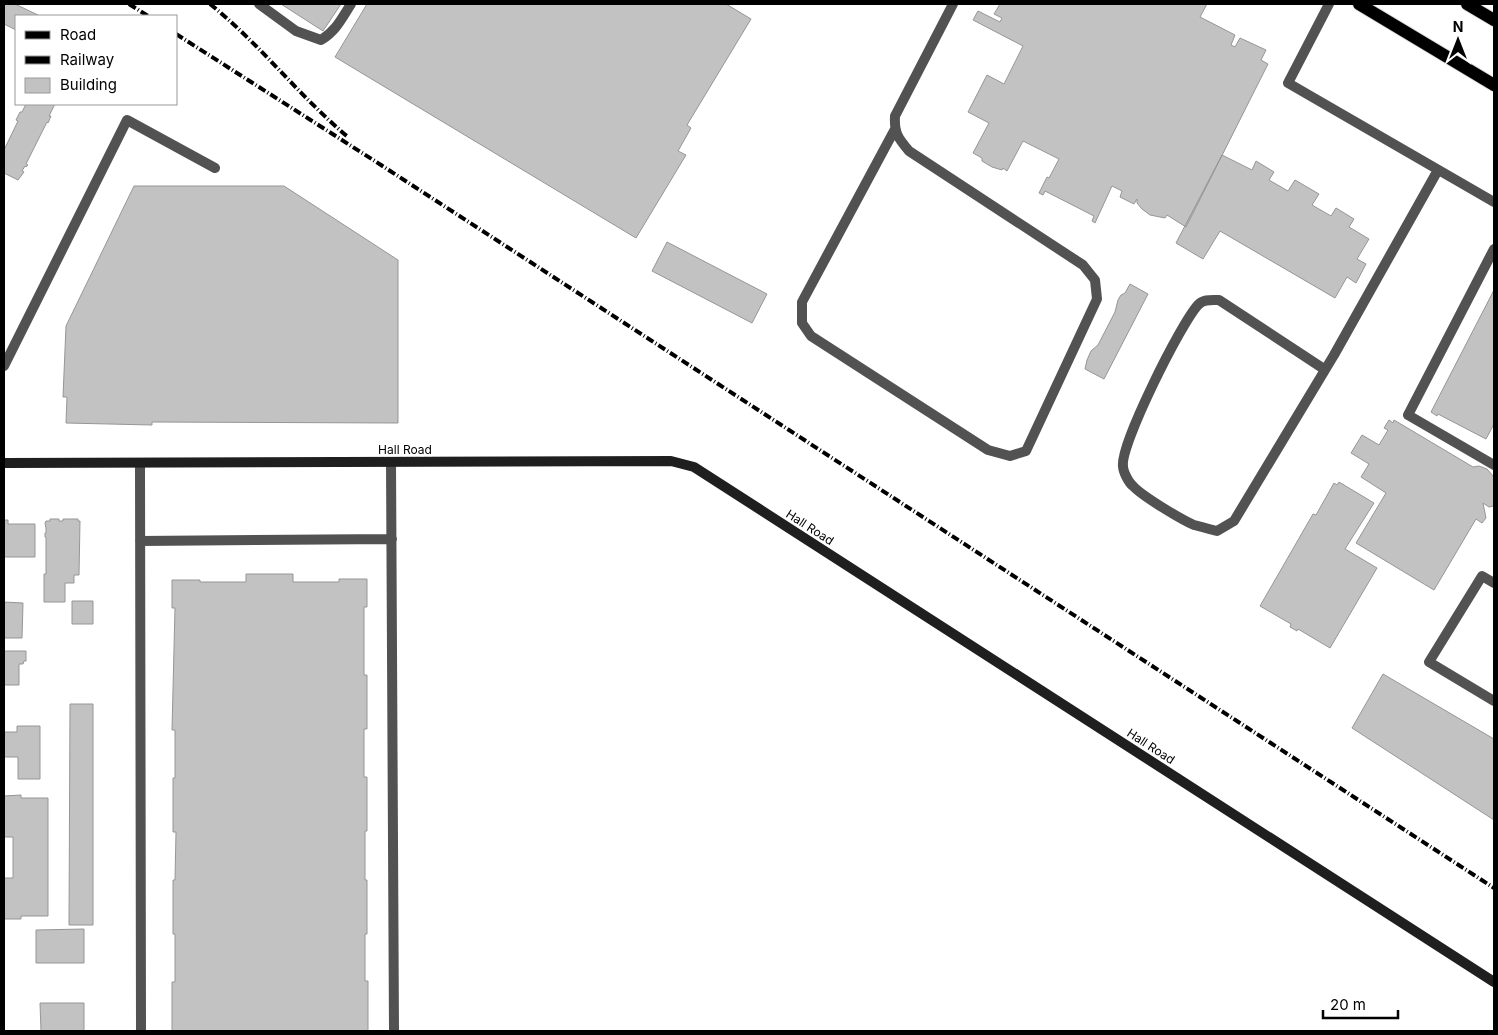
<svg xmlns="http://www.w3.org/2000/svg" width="1498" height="1035" font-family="Inter,sans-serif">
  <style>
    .building { fill: #c2c2c2; stroke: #969696 }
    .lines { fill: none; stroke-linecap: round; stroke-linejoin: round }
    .primary-casing { stroke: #dbdbdb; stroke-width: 14 }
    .lane { stroke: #525252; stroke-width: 10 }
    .secondary { stroke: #1f1f1f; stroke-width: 10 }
    .primary { stroke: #000; stroke-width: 12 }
    .rail { stroke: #000; stroke-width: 4; stroke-dasharray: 8 2.5 1 2.5; stroke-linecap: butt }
    .labels { text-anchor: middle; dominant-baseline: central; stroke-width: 4.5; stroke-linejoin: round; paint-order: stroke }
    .street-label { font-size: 12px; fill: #000; stroke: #fff }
  </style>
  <rect width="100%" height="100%" fill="#fff"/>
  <!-- building -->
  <path class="building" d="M 4,4 L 15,4 L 40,16 L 16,16 L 16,30 L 4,24 Z
    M 281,4 L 341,4 L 323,31 Z
    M 367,4 L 726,4 L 751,19 L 687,125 L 691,128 L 678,151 L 686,155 L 636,238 L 335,57 Z
    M 1000,4 L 1207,4 L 1200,17 L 1235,35 L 1231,45 L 1235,47 L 1240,38 L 1266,50 L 1261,60 L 1268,64 L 1186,227 L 1167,215 L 1165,218 L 1150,215 L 1142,209 L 1137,203 L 1137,199 L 1134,204 L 1120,197 L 1122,191 L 1112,186 L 1095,223 L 1092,221 L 1094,216 L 1045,191 L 1043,195 L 1039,193 L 1047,177 L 1049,178 L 1059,159 L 1023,141 L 1007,171 L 1003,168 L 1002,170 L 992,167 L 982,161 L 982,158 L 973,153 L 989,123 L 968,112 L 987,75 L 1004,84 L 1023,46 L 973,20 L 978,11 L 1000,22 L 1002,18 L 994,14 Z
    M 26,104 L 55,104 L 49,116 L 51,116 L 48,123 L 47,122 L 26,164 L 28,165 L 26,167 L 25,166 L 22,171 L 24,172 L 18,180 L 4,173 L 4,150 L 18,121 L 16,120 L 20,112 L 22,112 Z
    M 1222,155 L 1252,170 L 1256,161 L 1274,172 L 1269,180 L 1288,191 L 1295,180 L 1319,194 L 1312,205 L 1331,216 L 1336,208 L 1354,219 L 1349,227 L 1369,239 L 1357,259 L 1366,264 L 1356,283 L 1347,277 L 1335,298 L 1220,231 L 1203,259 L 1176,243 Z
    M 134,186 L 284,186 L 398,260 L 398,423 L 152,422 L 152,425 L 66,423 L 67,397 L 63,397 L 66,326 Z
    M 667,242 L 767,294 L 752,323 L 652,271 Z
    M 1130,284 L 1148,294 L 1104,379 L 1085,369 L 1087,360 L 1091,351 L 1098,345 L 1115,312 L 1118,300 L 1121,295 L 1125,293 Z
    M 1494,290 L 1494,424 L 1486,439 L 1438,414 L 1437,416 L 1431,412 Z
    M 1389,420 L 1393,423 L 1394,420 L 1473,467 L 1479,466 L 1487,469 L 1494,477 L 1494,506 L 1489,507 L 1483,503 L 1486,518 L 1482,523 L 1476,519 L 1434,590 L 1356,543 L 1386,493 L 1361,477 L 1369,464 L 1351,453 L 1362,435 L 1379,445 L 1388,430 L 1384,428 Z
    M 1339,482 L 1374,503 L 1345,549 L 1377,568 L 1330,648 L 1298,629 L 1297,631 L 1290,627 L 1291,624 L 1260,606 L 1313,514 L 1316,515 L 1334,483 L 1337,485 Z
    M 50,519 L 59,519 L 59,521 L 63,521 L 63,519 L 78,519 L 78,521 L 80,521 L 79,575 L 74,575 L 74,583 L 65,583 L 65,602 L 44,602 L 44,574 L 46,574 L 46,537 L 45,537 L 45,533 L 46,533 L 46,528 L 45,523 L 46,521 L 50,521 Z
    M 4,520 L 8,520 L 8,524 L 35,524 L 35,557 L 4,557 Z
    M 246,574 L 293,574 L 293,582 L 339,582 L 339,579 L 367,579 L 367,607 L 364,607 L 364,675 L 367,675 L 367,729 L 364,729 L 364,777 L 367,777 L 367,831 L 365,831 L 365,880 L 367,880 L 367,934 L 365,934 L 365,981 L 368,981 L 368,1031 L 172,1031 L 172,982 L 175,982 L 175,934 L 173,934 L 173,880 L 175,880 L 176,832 L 173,832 L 173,778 L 175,778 L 175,730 L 172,730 L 175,608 L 172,608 L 172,580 L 200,580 L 200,582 L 246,582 Z
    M 72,601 L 93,601 L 93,624 L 72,624 Z
    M 4,602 L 23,603 L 22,638 L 4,638 Z
    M 4,651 L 26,651 L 26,661 L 24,661 L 23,664 L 19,664 L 19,685 L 4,685 Z
    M 1383,674 L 1494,739 L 1494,820 L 1352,728 Z
    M 70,704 L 93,704 L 93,925 L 69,925 Z
    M 17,726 L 40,726 L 40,779 L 18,779 L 18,757 L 4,757 L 4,732 L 17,732 Z
    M 21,795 L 21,798 L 48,798 L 48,916 L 21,916 L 21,919 L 4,919 L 4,878 L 13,878 L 13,837 L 4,837 L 4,796 Z
    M 84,929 L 84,963 L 36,963 L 36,930 Z
    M 40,1003 L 84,1003 L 84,1031 L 41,1031 Z"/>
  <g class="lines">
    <defs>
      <path id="primary" d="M 1359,4 L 1494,85
        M 1467,4 L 1494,20"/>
    </defs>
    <!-- primary casing -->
    <use href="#primary" class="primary-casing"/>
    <!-- lane -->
    <path class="lane" d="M 259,4 L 296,31 L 321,40 C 336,31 342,18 351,4
      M 1329,4 L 1288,83 L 1494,202
      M 895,129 L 802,302 L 802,323 L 811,336 L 988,450 L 1010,456 L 1026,451 L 1097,299 L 1095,280 L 1083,265 L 909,151 C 898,138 894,133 895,116 L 953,4
      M 1494,249 L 1408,415 L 1494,465
      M 4,366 L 127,120 L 215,168
      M 1324,369 L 1219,300 C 1211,300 1203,299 1198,305 C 1181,323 1120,445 1123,466 C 1123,472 1129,483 1133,486 C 1142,496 1182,520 1194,525 C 1202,527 1209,529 1217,531 L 1234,521 L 1334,355 L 1438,170
      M 391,462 L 394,1031
      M 140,463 L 141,1031
      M 140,541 L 392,539
      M 1494,583 L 1482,576 L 1429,662 L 1494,701"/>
    <!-- secondary -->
    <path class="secondary" d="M 4,463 L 671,461 L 694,467 L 1494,982"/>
    <!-- primary -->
    <use href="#primary" class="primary"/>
    <!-- rail -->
    <path class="rail" d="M 129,4 L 148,16
      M 210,4 C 260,44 299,96 348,137
      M 176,34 L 381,165 L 1494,888"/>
  </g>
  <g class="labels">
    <!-- street labels -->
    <g class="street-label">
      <text x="405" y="449">Hall Road</text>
      <text transform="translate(810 527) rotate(33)">Hall Road</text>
      <text transform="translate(1151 746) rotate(33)">Hall Road</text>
    </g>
  </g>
  <!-- border -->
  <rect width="1498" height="1035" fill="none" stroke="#000000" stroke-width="10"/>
  <!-- legend -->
  <rect x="15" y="15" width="162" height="90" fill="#ffffff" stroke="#999999"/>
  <rect x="25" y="31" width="25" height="8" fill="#000000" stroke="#999999"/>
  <text x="60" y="40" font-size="15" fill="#000000">Road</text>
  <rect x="25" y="56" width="25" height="8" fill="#000000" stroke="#999999"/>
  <text x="60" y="65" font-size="15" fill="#000000">Railway</text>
  <rect x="25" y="78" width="25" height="15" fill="#c2c2c2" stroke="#999999"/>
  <text x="60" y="90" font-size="15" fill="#000000">Building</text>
  <!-- north arrow -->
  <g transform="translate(1458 40)" stroke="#ffffff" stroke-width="4" paint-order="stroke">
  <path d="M0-4L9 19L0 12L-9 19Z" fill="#000000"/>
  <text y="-8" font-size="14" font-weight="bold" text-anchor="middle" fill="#000000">N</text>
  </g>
  <!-- scale -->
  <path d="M1323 1010v8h75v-8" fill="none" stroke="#000000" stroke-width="2.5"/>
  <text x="1330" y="1010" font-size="15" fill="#000000" stroke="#ffffff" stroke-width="4" paint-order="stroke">20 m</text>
</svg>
